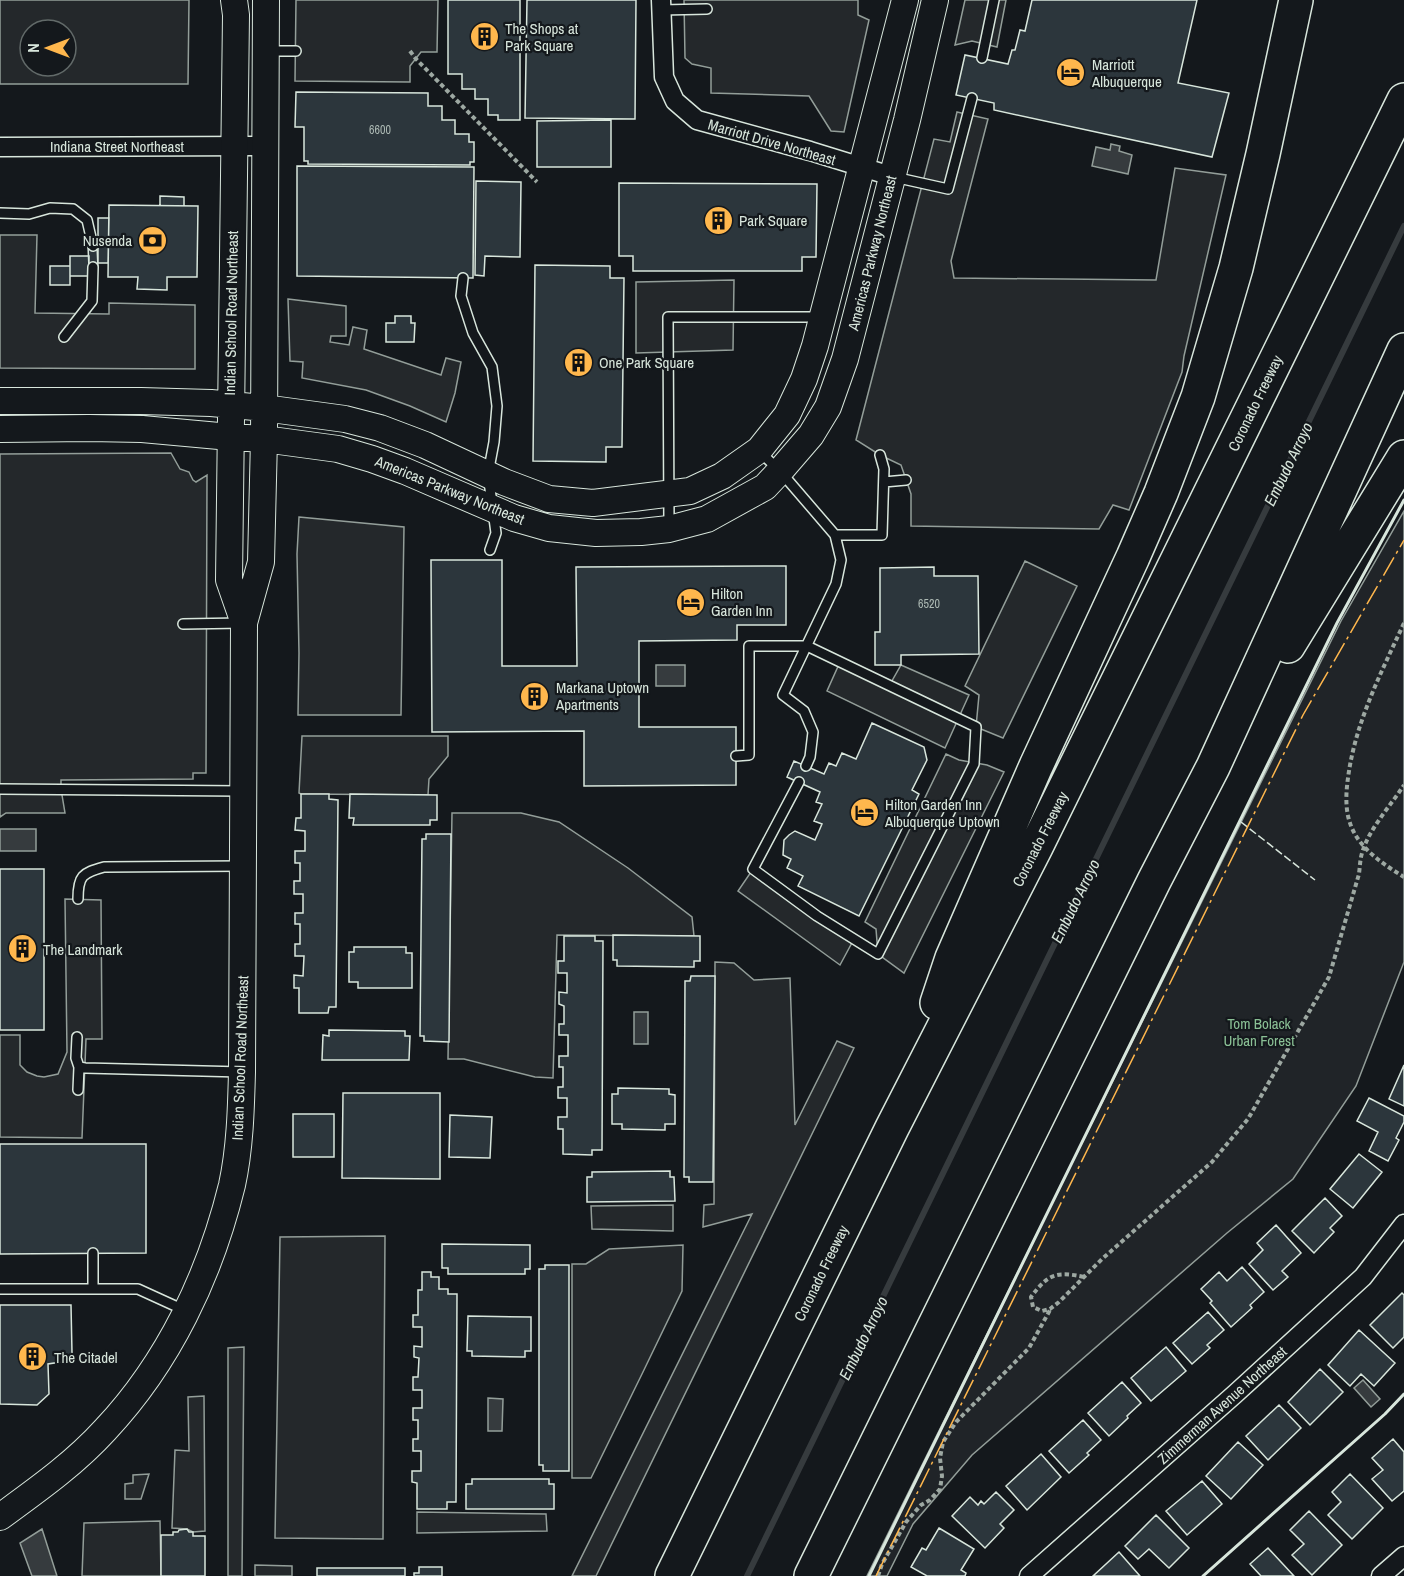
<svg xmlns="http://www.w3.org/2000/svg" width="1404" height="1576" font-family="'Archivo Narrow',sans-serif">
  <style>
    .green { fill: #202428; stroke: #939e99; stroke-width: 1.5 }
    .parking { fill: #24282b; stroke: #939e99; stroke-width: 1.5; fill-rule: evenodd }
    .water { fill: #363b3e; stroke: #939e99; stroke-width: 1.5 }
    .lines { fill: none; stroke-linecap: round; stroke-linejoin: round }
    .stream { stroke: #363b3e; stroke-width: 6 }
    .building { fill: #2c363c; stroke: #d8e6dc; stroke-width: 1.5 }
    .lane-casing { stroke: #d8e6dc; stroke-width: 12 }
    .street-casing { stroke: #d8e6dc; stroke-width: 21 }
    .secondary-casing { stroke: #d8e6dc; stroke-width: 28 }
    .highway-casing { stroke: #d8e6dc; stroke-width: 36 }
    .path { stroke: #9da8a2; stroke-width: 4; stroke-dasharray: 4.5 3; stroke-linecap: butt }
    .lane { stroke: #14181c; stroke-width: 9 }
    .street { stroke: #14181c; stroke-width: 18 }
    .secondary { stroke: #14181c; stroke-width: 26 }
    .highway { stroke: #14181c; stroke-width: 33 }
    .fence { stroke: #d8e6dc; stroke-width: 1.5; stroke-dasharray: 8 3; stroke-linecap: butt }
    .wall { stroke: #d8e6dc; stroke-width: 3 }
    .power { stroke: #ffb74d; stroke-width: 1.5; stroke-dasharray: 21 4.5 3 4.5; stroke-linecap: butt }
    .labels { text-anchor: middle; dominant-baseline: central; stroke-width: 4.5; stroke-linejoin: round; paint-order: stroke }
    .number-label { font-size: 12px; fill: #adbab4 }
    .poi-label { font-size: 15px; fill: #d8e6dc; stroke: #14181c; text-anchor: start }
    .street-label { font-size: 15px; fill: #d8e6dc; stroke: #14181c }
    .park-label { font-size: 15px; fill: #8ac095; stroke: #14181c }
    .water-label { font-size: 16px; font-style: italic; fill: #d8e6dc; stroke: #14181c }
  </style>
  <rect width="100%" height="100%" fill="#14181c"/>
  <!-- green -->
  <path class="green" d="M 1404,511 L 1404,962 L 1356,1086 L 1293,1179 L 1227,1233 L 972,1455 L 913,1524 L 887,1576 L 867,1576 L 1341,621 Z"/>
  <!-- parking -->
  <path class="parking" d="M 0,0 L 189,0 L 188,84 L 0,84 ZM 30,30 L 66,30 L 66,66 L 30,66 Z
    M 296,0 L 438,0 L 437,52 L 421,52 L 410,66 L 410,82 L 295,81 Z
    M 684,0 L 858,0 L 858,15 L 869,20 L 844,132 L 831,131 L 809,96 L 711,93 L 711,68 L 692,64 L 685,58 Z
    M 965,0 L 1006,0 L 997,47 L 972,41 L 955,45 Z
    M 957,112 L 988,119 L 951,261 L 954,278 L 1156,280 L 1175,168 L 1226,175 L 1184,356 L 1182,372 L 1129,510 L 1113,505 L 1099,529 L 911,526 L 911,494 L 901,465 L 880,455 L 856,440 L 934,139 L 950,142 Z
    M 0,235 L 37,235 L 35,313 L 109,314 L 109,303 L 195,305 L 195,369 L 0,368 Z
    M 734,280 L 733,350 L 636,353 L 636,282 Z
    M 288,299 L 346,306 L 346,336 L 331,336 L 330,342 L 349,345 L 353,327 L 367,330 L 364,349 L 441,375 L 446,358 L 461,362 L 455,393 L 446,422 L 410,406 L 366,390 L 302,378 L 303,362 L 290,361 Z
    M 171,453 L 180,469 L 189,472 L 193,480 L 196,482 L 207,475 L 206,773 L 193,773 L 193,779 L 61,780 L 61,789 L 65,813 L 6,813 L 0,817 L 0,454 Z
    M 299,517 L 404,527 L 401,715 L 298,715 L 299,653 L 297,554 Z
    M 1025,561 L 1077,586 L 1003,738 L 976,727 L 979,695 L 965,686 Z
    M 840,662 L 889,686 L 901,665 L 969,695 L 945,748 L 827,691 Z
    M 302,736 L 448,736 L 448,756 L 429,779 L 428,795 L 301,794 L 299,793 Z
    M 946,754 L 959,760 L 987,765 L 1004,772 L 904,973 L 878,954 L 876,929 L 865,922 Z
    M 452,813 L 521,813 L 559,822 L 628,868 L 692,917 L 694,936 L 557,935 L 553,1078 L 535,1077 L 464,1059 L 448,1059 Z
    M 753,869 L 854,939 L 840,965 L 738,891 Z
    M 65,899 L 101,900 L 102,1039 L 86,1039 L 82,1138 L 0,1137 L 0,1035 L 20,1035 L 20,1065 L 27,1072 L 37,1076 L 44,1077 L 58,1074 L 67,1052 Z
    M 715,962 L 734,963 L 754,980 L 790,978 L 795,1125 L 837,1041 L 854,1048 L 596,1576 L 572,1576 L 752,1214 L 703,1227 L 704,1205 L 714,1204 Z
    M 673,1205 L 673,1231 L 592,1229 L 591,1206 Z
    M 385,1236 L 383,1539 L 275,1538 L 280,1237 Z
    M 683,1245 L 682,1291 L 642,1374 L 591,1478 L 572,1478 L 572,1264 L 586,1264 L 609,1249 Z
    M 244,1347 L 242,1576 L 228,1576 L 228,1348 Z
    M 204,1396 L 205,1531 L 193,1532 L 187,1529 L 172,1528 L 175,1450 L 189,1451 L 188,1397 Z
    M 149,1474 L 141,1499 L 125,1499 L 125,1484 L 133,1483 L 133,1475 Z
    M 417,1512 L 546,1514 L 547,1531 L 417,1533 Z
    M 160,1521 L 161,1576 L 82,1576 L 84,1523 Z
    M 255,1565 L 292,1566 L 292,1576 L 255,1576 Z"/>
  <!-- water -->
  <path class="water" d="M 1111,144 L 1120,146 L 1119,151 L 1132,155 L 1128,174 L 1092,166 L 1096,147 L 1110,150 Z
    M 656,665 L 685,665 L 685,686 L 656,686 Z
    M 0,829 L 36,829 L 36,851 L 0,851 Z
    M 634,1012 L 648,1012 L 648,1044 L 634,1044 Z
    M 1363,1380 L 1380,1399 L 1371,1407 L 1354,1388 Z
    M 488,1398 L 503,1399 L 502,1431 L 488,1431 Z
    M 42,1529 L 57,1576 L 32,1576 L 20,1543 Z"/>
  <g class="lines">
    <!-- stream -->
    <path class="stream" d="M 747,1576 L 1404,226"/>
  </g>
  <!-- building -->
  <path class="building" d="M 448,0 L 520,0 L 520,120 L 498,120 L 498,115 L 488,115 L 488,99 L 475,99 L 475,89 L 462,89 L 462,74 L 448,74 Z
    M 527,0 L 636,0 L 635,119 L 525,118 Z
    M 1032,0 L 1197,0 L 1178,83 L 1229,93 L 1212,157 L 994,110 L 994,103 L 956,95 L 965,55 L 1008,64 L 1012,50 L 1015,50 L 1020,30 L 1025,31 Z
    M 296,92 L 428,93 L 428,106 L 442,106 L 442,120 L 455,120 L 455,134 L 469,134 L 469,142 L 474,142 L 474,162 L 470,162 L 470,165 L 308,164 L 308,161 L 304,161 L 304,127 L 295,127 Z
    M 611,120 L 611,167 L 537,167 L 537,121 Z
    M 297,166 L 474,167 L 473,278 L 297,276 Z
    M 476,181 L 521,182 L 520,257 L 485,256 L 484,276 L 475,275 Z
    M 619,183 L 817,184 L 816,257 L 802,257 L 802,271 L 633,271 L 633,256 L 619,256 Z
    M 160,196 L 184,197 L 184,206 L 160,206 Z
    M 109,205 L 198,206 L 197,277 L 167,277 L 167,290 L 137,289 L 138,277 L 108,277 Z
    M 98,218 L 109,218 L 108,263 L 98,263 Z
    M 88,246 L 97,246 L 98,267 L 89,268 Z
    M 70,256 L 89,256 L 89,276 L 70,276 Z
    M 535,265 L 610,266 L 610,278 L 624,278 L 622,447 L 606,447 L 606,462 L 533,461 Z
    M 50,266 L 70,266 L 70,285 L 50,285 Z
    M 395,316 L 411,316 L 411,323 L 415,323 L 414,342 L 386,342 L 386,323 L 395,323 Z
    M 431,560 L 502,560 L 502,666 L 577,666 L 576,567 L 786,566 L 786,625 L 737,625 L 737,640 L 639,641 L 639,727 L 736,727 L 736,785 L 584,786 L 584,731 L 432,732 Z
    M 934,567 L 934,576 L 978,576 L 979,654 L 901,655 L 901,665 L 875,665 L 875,632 L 880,632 L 880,568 Z
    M 872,723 L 924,747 L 927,760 L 912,790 L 919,794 L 859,916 L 798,886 L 803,876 L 787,868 L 791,859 L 783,855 L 784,840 L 789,835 L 795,831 L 815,840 L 822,824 L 814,821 L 822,804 L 816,802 L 820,792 L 787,777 L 794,761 L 824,774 L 829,763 L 836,766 L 842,753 L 856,759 Z
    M 301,794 L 329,794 L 329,799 L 338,800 L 336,1007 L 329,1007 L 328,1013 L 299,1013 L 299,988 L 294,988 L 294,975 L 303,976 L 304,956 L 295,956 L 295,944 L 300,944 L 300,924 L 295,924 L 295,913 L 303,913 L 303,894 L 294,894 L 294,881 L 300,881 L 300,863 L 295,863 L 295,851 L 305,851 L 305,831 L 295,830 L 296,818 L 301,818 Z
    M 350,794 L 437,795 L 437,820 L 430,820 L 430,825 L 353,825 L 354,818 L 349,818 Z
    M 426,834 L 451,834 L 449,1042 L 424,1041 L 424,1036 L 420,1036 L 422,839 L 426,839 Z
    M 0,869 L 44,869 L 44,1030 L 0,1030 Z
    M 613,935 L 700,936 L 700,961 L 694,961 L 694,967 L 617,966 L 617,960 L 613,960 Z
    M 564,936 L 595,936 L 595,941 L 603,941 L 602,1150 L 592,1150 L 592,1155 L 563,1154 L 563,1129 L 558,1129 L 558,1117 L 567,1117 L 567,1098 L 558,1098 L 558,1087 L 563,1087 L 563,1067 L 559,1067 L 559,1056 L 568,1056 L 568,1035 L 559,1035 L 559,1024 L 564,1024 L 564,1006 L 559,1004 L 559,992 L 567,993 L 567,973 L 558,973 L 558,961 L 564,961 Z
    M 354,947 L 406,947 L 406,953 L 412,953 L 412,988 L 358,988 L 358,982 L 349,982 L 349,952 L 354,952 Z
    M 691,976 L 715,976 L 713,1182 L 689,1182 L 689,1177 L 684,1177 L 685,981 L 690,981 Z
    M 329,1030 L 405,1031 L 405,1036 L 410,1036 L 409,1060 L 322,1060 L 323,1035 L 329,1036 Z
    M 1404,1065 L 1404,1106 L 1389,1099 Z
    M 618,1088 L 669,1089 L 669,1094 L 675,1095 L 675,1124 L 665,1124 L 665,1130 L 622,1129 L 622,1124 L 612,1124 L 612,1094 L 618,1094 Z
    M 343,1093 L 440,1093 L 440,1179 L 342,1178 Z
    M 1369,1098 L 1404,1116 L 1404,1122 L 1396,1138 L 1399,1140 L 1388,1161 L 1369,1151 L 1378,1132 L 1357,1121 Z
    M 293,1114 L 334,1114 L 334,1157 L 293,1157 Z
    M 450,1115 L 492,1117 L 490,1158 L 449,1157 Z
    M 0,1144 L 146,1144 L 146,1253 L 0,1254 Z
    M 1359,1154 L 1382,1172 L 1353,1208 L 1330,1189 Z
    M 670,1171 L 670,1177 L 674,1177 L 675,1201 L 587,1202 L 587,1177 L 592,1177 L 592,1172 Z
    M 1325,1198 L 1342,1216 L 1330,1228 L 1334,1232 L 1314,1253 L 1292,1231 Z
    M 1276,1225 L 1301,1253 L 1282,1271 L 1288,1277 L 1273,1290 L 1249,1264 L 1263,1250 L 1257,1243 Z
    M 442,1244 L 530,1245 L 530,1269 L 525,1269 L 525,1274 L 448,1274 L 448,1268 L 442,1268 Z
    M 545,1265 L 569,1265 L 569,1471 L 543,1471 L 543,1465 L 539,1465 L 539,1269 L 545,1269 Z
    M 1242,1267 L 1264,1292 L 1250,1305 L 1252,1308 L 1231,1327 L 1210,1303 L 1212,1301 L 1201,1289 L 1219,1272 L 1227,1281 Z
    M 422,1272 L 431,1272 L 431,1277 L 439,1277 L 439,1289 L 448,1289 L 448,1294 L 457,1294 L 456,1502 L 447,1502 L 447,1509 L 417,1509 L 417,1483 L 412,1482 L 412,1471 L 421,1471 L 421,1451 L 413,1451 L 413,1439 L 418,1439 L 418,1420 L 413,1420 L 413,1408 L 422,1408 L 422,1390 L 413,1390 L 413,1377 L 418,1377 L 419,1358 L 414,1357 L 414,1346 L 422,1347 L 422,1327 L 413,1327 L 413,1315 L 418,1315 L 418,1290 L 422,1290 Z
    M 1402,1293 L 1404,1295 L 1404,1337 L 1393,1348 L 1370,1325 Z
    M 0,1305 L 71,1305 L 72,1353 L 61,1362 L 48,1364 L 49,1394 L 37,1405 L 0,1404 Z
    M 1208,1312 L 1224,1330 L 1207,1345 L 1210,1348 L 1192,1364 L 1173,1343 Z
    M 468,1316 L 531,1317 L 531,1351 L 525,1351 L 525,1357 L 472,1356 L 472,1351 L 467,1351 Z
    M 1359,1330 L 1395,1363 L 1374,1386 L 1361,1374 L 1350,1386 L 1328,1365 Z
    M 1166,1347 L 1186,1371 L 1151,1401 L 1131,1378 Z
    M 1320,1369 L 1343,1392 L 1310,1425 L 1288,1402 Z
    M 1122,1382 L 1141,1403 L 1127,1416 L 1128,1418 L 1109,1436 L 1088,1413 Z
    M 1279,1405 L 1301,1428 L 1268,1460 L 1246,1436 Z
    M 1083,1420 L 1101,1440 L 1087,1453 L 1089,1455 L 1069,1473 L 1049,1451 Z
    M 1393,1439 L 1404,1452 L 1404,1491 L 1392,1501 L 1372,1479 L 1383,1470 L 1372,1458 Z
    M 1238,1442 L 1263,1465 L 1231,1499 L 1206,1476 Z
    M 1041,1454 L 1061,1477 L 1027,1510 L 1006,1486 Z
    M 1350,1474 L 1383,1508 L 1352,1539 L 1328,1515 L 1341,1502 L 1332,1492 Z
    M 472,1479 L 549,1479 L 549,1484 L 554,1484 L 554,1509 L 466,1509 L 466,1484 L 472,1484 Z
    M 1202,1481 L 1222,1504 L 1187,1535 L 1166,1511 Z
    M 996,1492 L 1014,1510 L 1000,1524 L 1004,1528 L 985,1548 L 952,1516 L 970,1497 L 978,1505 L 981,1501 L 984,1504 Z
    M 1309,1511 L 1342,1545 L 1312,1575 L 1292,1555 L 1304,1544 L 1290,1530 Z
    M 1156,1515 L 1189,1548 L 1169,1568 L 1149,1549 L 1138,1559 L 1125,1546 Z
    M 939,1528 L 974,1549 L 961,1570 L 966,1573 L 965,1576 L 927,1576 L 911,1567 L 922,1548 L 926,1550 Z
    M 187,1529 L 189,1532 L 193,1532 L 193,1536 L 205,1536 L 205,1576 L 161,1576 L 161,1535 L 173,1535 L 173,1532 L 178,1532 L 179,1530 Z
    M 1268,1548 L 1294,1576 L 1261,1576 L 1250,1564 Z
    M 1119,1552 L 1140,1576 L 1093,1576 Z
    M 419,1567 L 442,1567 L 442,1576 L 414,1576 L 414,1573 L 419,1573 Z
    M 317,1568 L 405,1568 L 405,1576 L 317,1576 Z"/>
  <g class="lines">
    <defs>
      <path id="lane" d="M 661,10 L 707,9
        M 268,51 L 296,51
        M 982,58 L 994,0
        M 894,177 L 948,189 L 972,98
        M 0,213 L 29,214 L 50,208 L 73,209 L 87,220 L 93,246
        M 463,278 L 461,296 L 473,333 L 492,367 L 497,406 L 494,442 L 488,474 L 496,533 L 490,550
        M 64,337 L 92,301 L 93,267
        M 760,452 L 780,471 L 835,535 L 882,535 L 884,469 L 880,455
        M 884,482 L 906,480
        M 669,526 L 668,317 L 820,317
        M 183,624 L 242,623
        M 736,756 L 749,755 L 749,646 L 807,646 L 976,727 L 974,764 L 878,954 L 817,916 L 753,869 L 799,782
        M 806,766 L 810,757 L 813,732 L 804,711 L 783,695 L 836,584 L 841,560 L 835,535
        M 0,789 L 241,791
        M 78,899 C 78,876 82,873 104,867 L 241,866
        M 77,1037 L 76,1058 L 79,1067 L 78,1090
        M 79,1067 L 85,1068 L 242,1072
        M 93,1253 L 93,1289
        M 0,1289 L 138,1289 L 184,1310"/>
      <path id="street" d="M 661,0 L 664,77 L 675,101 L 697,120 L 810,151 L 891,176
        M 0,147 L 265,146
        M 1029,1576 L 1235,1394 L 1363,1277 L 1404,1224
        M 1381,1576 L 1404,1556"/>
      <path id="secondary" d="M 234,0 L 236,15 L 229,580 L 244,623
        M 0,401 L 141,401 L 211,403 L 264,408 L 345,419 L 380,428 L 425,445 L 504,482 L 549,499 L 593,503 L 690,491 L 722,476 L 759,450 L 787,415 L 804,379 L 815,346 L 905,0
        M 0,429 L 89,428 L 142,429 L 230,437 L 264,439 L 338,449 L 372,459 L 405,471 L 514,518 L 549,528 L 596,533 L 641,532 L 669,529 L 707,519 L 765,487 L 780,471 L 811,435 L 828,407 L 845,359 L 907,120 L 935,0
        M 0,1517 C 37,1490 74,1464 105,1430 C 169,1362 210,1275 232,1185 C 240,1148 241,1109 242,1072 L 244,623 L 261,562 L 264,439 L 266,0"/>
      <path id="highway" d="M 1288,646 L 1404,457
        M 937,1003 L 952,958 L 1036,766 L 1133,557 L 1161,493 L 1198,397 L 1236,268 L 1263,154 L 1296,0
        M 672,1576 L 892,1128 L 1036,847 L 1404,100
        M 811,1576 L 1154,881 L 1213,767 L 1404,350"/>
    </defs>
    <!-- lane casing -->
    <use href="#lane" class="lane-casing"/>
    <!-- street casing -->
    <use href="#street" class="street-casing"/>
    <!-- secondary casing -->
    <use href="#secondary" class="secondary-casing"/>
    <!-- highway casing -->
    <use href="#highway" class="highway-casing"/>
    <!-- path -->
    <path class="path" d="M 410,51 L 416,59 L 537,182
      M 1404,623 C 1381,673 1355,723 1348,778 C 1346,792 1345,809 1350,823 C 1358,848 1383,864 1404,877
      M 1084,1277 C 1056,1271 1048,1274 1031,1297 L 1033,1307 L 1042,1311 L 1050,1309 L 1059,1302 L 1102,1259 L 1212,1162 L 1248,1119 L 1329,977 L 1359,874 C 1360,866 1360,858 1363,850 C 1370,828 1391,805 1404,785
      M 878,1576 L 882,1564 L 906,1522 L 921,1505 L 930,1500 L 940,1489 L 942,1476 L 940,1458 L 943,1442 L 956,1422 L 1029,1348 L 1050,1310"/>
    <!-- lane -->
    <use href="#lane" class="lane"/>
    <!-- street -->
    <use href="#street" class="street"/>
    <!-- secondary -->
    <use href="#secondary" class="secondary"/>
    <!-- highway -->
    <use href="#highway" class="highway"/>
    <!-- fence -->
    <path class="fence" d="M 1241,822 L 1315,880"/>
    <!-- wall -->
    <path class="wall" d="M 869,1576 L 1337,623 L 1404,500
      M 1203,1576 L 1385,1414 L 1404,1394"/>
    <!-- power -->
    <path class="power" d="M 876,1576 L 1303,715 L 1404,540"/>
  </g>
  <!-- icons -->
  <defs>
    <symbol id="building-disc" viewBox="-11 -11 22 22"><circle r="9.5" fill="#ffb74d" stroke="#14181c"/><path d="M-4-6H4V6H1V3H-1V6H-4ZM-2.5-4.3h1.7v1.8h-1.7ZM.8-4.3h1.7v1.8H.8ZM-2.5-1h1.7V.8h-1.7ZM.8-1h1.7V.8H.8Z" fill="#111"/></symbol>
    <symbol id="hotel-disc" viewBox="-11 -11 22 22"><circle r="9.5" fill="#ffb74d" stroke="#14181c"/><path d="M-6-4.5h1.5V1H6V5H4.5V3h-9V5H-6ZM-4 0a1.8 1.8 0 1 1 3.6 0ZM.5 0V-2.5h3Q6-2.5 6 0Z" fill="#111"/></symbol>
    <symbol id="bank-disc" viewBox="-11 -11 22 22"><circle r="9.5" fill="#ffb74d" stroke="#14181c"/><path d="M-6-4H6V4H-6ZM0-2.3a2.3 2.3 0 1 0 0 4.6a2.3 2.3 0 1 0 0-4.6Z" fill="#111"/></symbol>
  </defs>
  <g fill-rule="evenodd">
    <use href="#building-disc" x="468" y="20" width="33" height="33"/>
    <use href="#hotel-disc" x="1054" y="56" width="33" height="33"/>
    <use href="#building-disc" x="702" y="204" width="33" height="33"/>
    <use href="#bank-disc" x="136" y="224" width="33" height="33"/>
    <use href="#building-disc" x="562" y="346" width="33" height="33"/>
    <use href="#hotel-disc" x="674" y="586" width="33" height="33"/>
    <use href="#building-disc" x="518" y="680" width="33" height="33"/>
    <use href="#hotel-disc" x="848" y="796" width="33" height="33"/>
    <use href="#building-disc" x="6" y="932" width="33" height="33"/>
    <use href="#building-disc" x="16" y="1340" width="33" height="33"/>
  </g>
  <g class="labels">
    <!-- number labels -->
    <g class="number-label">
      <text x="380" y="130">6600</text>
      <text x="929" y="604">6520</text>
    </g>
    <!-- poi labels -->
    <g class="poi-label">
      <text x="505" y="28">The Shops at<tspan x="505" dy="17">Park Square</tspan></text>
      <text x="1092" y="64">Marriott<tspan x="1092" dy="17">Albuquerque</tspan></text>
      <text x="739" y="220">Park Square</text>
      <text x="132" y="240" text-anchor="end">Nusenda</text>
      <text x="599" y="362">One Park Square</text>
      <text x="711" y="593">Hilton<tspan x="711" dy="17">Garden Inn</tspan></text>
      <text x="556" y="687">Markana Uptown<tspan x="556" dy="17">Apartments</tspan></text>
      <text x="885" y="804">Hilton Garden Inn<tspan x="885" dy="17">Albuquerque Uptown</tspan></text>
      <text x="43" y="949">The Landmark</text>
      <text x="54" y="1357">The Citadel</text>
    </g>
    <!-- street labels -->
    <g class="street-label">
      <text transform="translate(772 142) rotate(16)">Marriott Drive Northeast</text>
      <text x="117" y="146">Indiana Street Northeast</text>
      <text transform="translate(872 253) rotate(-76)">Americas Parkway Northeast</text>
      <text transform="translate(231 313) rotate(-89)">Indian School Road Northeast</text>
      <text transform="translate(1255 403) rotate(-64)">Coronado Freeway</text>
      <text transform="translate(450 490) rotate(22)">Americas Parkway Northeast</text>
      <text transform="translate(1040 839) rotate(-63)">Coronado Freeway</text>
      <text transform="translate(240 1058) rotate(-88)">Indian School Road Northeast</text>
      <text transform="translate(821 1273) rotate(-64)">Coronado Freeway</text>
      <text transform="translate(1222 1405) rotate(-42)">Zimmerman Avenue Northeast</text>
    </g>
    <!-- park labels -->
    <g class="park-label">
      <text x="1259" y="1023">Tom Bolack<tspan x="1259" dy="17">Urban Forest</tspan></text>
    </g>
    <!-- water labels -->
    <g class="water-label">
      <text transform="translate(1288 464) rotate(-64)">Embudo Arroyo</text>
      <text transform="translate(1075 901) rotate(-64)">Embudo Arroyo</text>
      <text transform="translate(863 1338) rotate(-64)">Embudo Arroyo</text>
    </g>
  </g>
  <!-- north arrow -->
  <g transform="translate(48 48) rotate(270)"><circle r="28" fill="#14181c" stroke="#626a69" stroke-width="1.5"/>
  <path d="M0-4.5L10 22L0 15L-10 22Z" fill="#ffb74d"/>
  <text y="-9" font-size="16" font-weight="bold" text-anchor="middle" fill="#d8e6dc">N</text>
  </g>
</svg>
